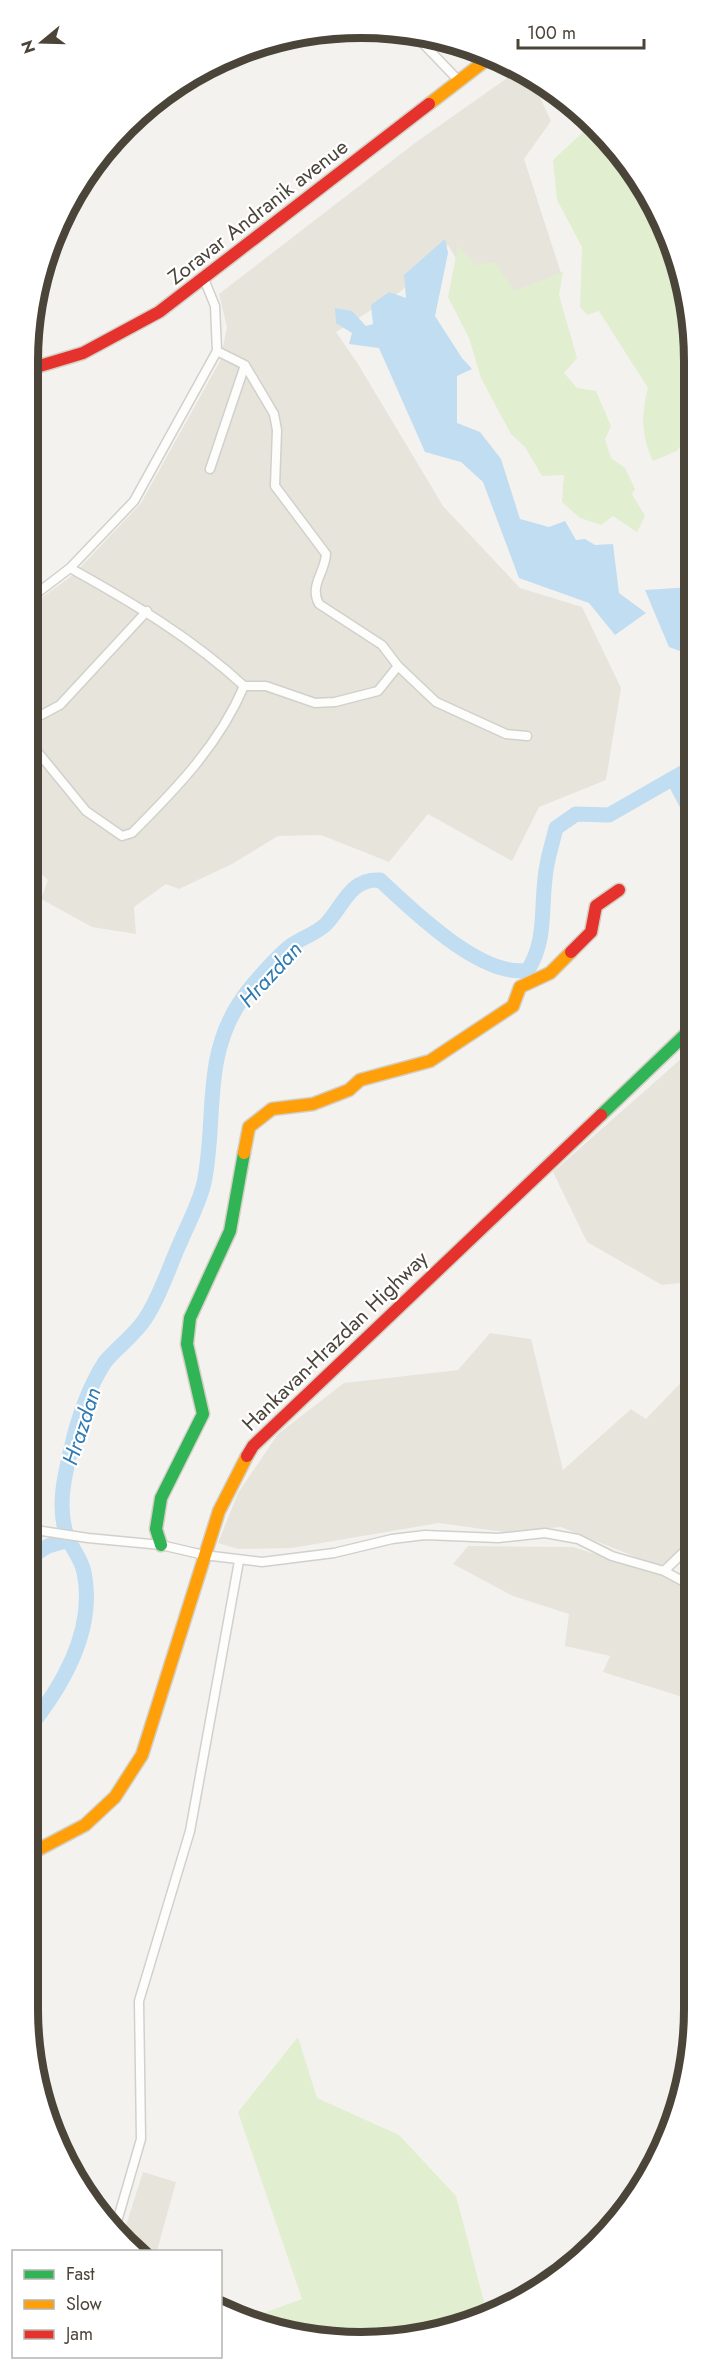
<svg xmlns="http://www.w3.org/2000/svg" width="722" height="2370" font-family="Jost,sans-serif">
  <style>
    .residential { fill: #e7e4dc }
    .green { fill: #e1eecf }
    .water { fill: #c0ddf1 }
    .lines { fill: none; stroke-linecap: round; stroke-linejoin: round }
    .river { stroke: #c0ddf1; stroke-width: 15 }
    .street-casing { stroke: #d2d0cb; stroke-width: 11 }
    .fast-casing { stroke: #d3cfc5; stroke-width: 15 }
    .slow-casing { stroke: #d3cfc5; stroke-width: 15 }
    .jam-casing { stroke: #d3cfc5; stroke-width: 15 }
    .street { stroke: #fdfdfc; stroke-width: 8 }
    .fast { stroke: #30b455; stroke-width: 12 }
    .slow { stroke: #ff9f0a; stroke-width: 12 }
    .jam { stroke: #e5322d; stroke-width: 12 }
    .labels { text-anchor: middle; dominant-baseline: central; stroke-width: 4.5; stroke-linejoin: round; paint-order: stroke }
    .street-label { font-size: 21px; fill: #4b4439; stroke: #fff }
    .water-label { font-size: 22px; font-style: italic; fill: #2e7ab2; stroke: #fff }
    .rim { fill: none; stroke: #4b4439; stroke-width: 8 }
  </style>
  <rect width="100%" height="100%" fill="#f4f2ee"/>
  <!-- residential -->
  <path class="residential" d="M 520,69 L 528,72 L 551,121 L 524,159 L 562,276 L 494,320 L 448,245 L 400,292 L 336,332 L 358,364 L 443,506 L 520,588 L 582,607 L 621,688 L 606,780 L 539,807 L 512,861 L 428,814 L 389,862 L 321,835 L 278,836 L 232,864 L 179,889 L 166,884 L 134,907 L 136,934 L 92,927 L 41,899 L 48,880 L 31,864 L 32,605 L 74,574 L 141,503 L 220,361 L 227,327 L 219,294 L 415,143 Z
    M 691,1050 L 690,1282 L 662,1285 L 587,1242 L 553,1172 Z
    M 490,1333 L 531,1339 L 563,1470 L 631,1409 L 646,1419 L 690,1373 L 690,1542 L 671,1561 L 658,1566 L 561,1527 L 504,1532 L 439,1523 L 292,1548 L 238,1549 L 218,1543 L 238,1493 L 278,1434 L 344,1383 L 458,1370 Z
    M 468,1546 L 573,1547 L 662,1575 L 690,1590 L 689,1699 L 603,1672 L 610,1656 L 565,1646 L 569,1614 L 513,1596 L 453,1564 Z
    M 143,2172 L 176,2182 L 157,2251 L 139,2251 L 122,2238 Z"/>
  <!-- green -->
  <path class="green" d="M 585,119 L 612,141 L 661,214 L 692,318 L 692,403 L 685,409 L 688,435 L 677,451 L 653,461 C 641,436 641,414 648,388 L 599,311 L 587,315 L 580,307 L 582,247 L 557,200 L 553,160 L 583,132 Z
    M 458,246 L 475,265 L 495,262 L 514,291 L 563,272 L 559,295 L 577,358 L 564,373 L 577,388 L 596,391 L 611,426 L 605,439 L 611,458 L 625,468 L 635,489 L 632,494 L 645,516 L 637,532 L 613,516 L 601,525 L 580,518 L 562,502 L 564,475 L 542,476 L 525,447 L 511,434 L 481,378 L 469,338 L 448,297 Z
    M 298,2037 L 317,2098 L 399,2135 L 456,2196 L 487,2313 L 447,2332 L 318,2340 L 247,2319 L 302,2299 L 238,2112 Z"/>
  <!-- water -->
  <path class="water" d="M 445,239 L 448,253 L 435,316 L 462,358 L 472,369 L 457,376 L 457,423 L 480,432 L 501,459 L 520,519 L 549,527 L 565,521 L 576,540 L 585,539 L 595,545 L 613,544 L 619,593 L 646,613 L 615,635 L 589,603 L 519,578 L 483,482 L 461,462 L 425,452 L 379,348 L 349,344 L 352,333 L 336,323 L 335,308 L 352,311 L 366,326 L 373,324 L 371,305 L 389,292 L 406,298 L 404,275 Z
    M 692,587 L 691,655 L 669,647 L 645,590 Z"/>
  <g class="lines">
    <!-- river -->
    <path class="river" d="M 674,780 L 691,812
      M 29,1558 L 48,1546 L 69,1540
      M 28,1729 C 63,1686 96,1630 84,1572 C 81,1558 72,1549 67,1536 C 57,1508 64,1478 71,1449 C 77,1421 89,1386 105,1362 C 117,1347 134,1336 145,1319 C 160,1297 169,1267 180,1243 C 188,1224 199,1204 204,1183 C 217,1121 202,1059 240,1002 C 251,985 274,960 289,947 C 300,938 317,934 327,923 C 344,904 351,878 380,880 C 411,909 482,979 528,970 C 546,941 541,912 545,879 C 546,862 552,845 556,828 L 576,814 L 609,815 L 691,768
      M 27,1979 L 29,1966 L 27,1964"/>
    <defs>
      <path id="street" d="M 413,33 L 459,81
        M 217,351 L 245,365 L 274,414 L 277,430 L 275,486 L 326,554 C 325,573 309,585 319,604 L 382,645 L 398,666 L 436,702 L 506,734 L 527,736
        M 210,469 L 245,365
        M 70,568 C 133,603 192,638 244,686 L 266,686 L 315,703 L 335,702 L 378,691 L 398,666
        M 32,597 L 70,568 L 134,501 L 217,351 L 215,306 L 204,279
        M 32,720 L 60,705 L 147,611
        M 32,745 L 86,811 L 122,836 L 132,833 C 176,789 219,745 244,686
        M 29,1529 L 88,1538 L 161,1545 L 204,1555 L 262,1562 L 334,1553 L 392,1539 L 425,1535 L 498,1538 L 545,1533 L 578,1539 L 612,1556 L 664,1571 L 690,1585
        M 664,1571 L 690,1546
        M 114,2232 L 141,2139 L 139,2001 L 190,1831 L 239,1561"/>
      <path id="fast" d="M 601,1115 L 691,1029
        M 161,1545 L 156,1529 L 161,1498 L 203,1414 L 187,1344 L 190,1318 L 230,1231 L 244,1153"/>
      <path id="slow" d="M 429,104 L 490,57
        M 244,1153 L 249,1127 L 272,1109 L 313,1104 L 349,1090 L 360,1080 L 430,1061 L 513,1006 L 520,987 L 550,973 L 571,952
        M 28,1855 L 85,1825 L 115,1797 L 142,1755 L 219,1511 L 247,1456"/>
      <path id="jam" d="M 33,368 L 83,353 L 159,312 L 429,104
        M 571,952 L 591,932 L 596,906 L 619,890
        M 247,1456 L 253,1446 L 601,1115"/>
    </defs>
    <!-- street casing -->
    <use href="#street" class="street-casing"/>
    <!-- fast casing -->
    <use href="#fast" class="fast-casing"/>
    <!-- slow casing -->
    <use href="#slow" class="slow-casing"/>
    <!-- jam casing -->
    <use href="#jam" class="jam-casing"/>
    <!-- street -->
    <use href="#street" class="street"/>
    <!-- fast -->
    <use href="#fast" class="fast"/>
    <!-- slow -->
    <use href="#slow" class="slow"/>
    <!-- jam -->
    <use href="#jam" class="jam"/>
  </g>
  <g class="labels">
    <!-- street labels -->
    <g class="street-label">
      <text transform="translate(258 212) rotate(-38)">Zoravar Andranik avenue</text>
      <text transform="translate(335 1341) rotate(-44)">Hankavan-Hrazdan Highway</text>
    </g>
    <!-- water labels -->
    <g class="water-label">
      <text transform="translate(270 974) rotate(-47)">Hrazdan</text>
      <text transform="translate(81 1426) rotate(-72)">Hrazdan</text>
    </g>
  </g>
  <!-- crop -->
  <path d="M0 0H722V2370H0ZM361 38H361A323 323 0 0 1 684 361V2009A323 323 0 0 1 361 2332H361A323 323 0 0 1 38 2009V361A323 323 0 0 1 361 38Z" fill="#fff" fill-rule="evenodd"/>
  <path class="rim" d="M361 38H361A323 323 0 0 1 684 361V2009A323 323 0 0 1 361 2332H361A323 323 0 0 1 38 2009V361A323 323 0 0 1 361 38Z"/>
  <!-- legend -->
  <rect x="12" y="2250" width="210" height="108" fill="#ffffff" stroke="#b7b4b0" stroke-width="1.5"/>
  <rect x="24" y="2270" width="30" height="9" fill="#30b455" stroke="#b7b4b0" stroke-width="1.5"/>
  <text x="66" y="2280" font-size="18" fill="#4b4439">Fast</text>
  <rect x="24" y="2300" width="30" height="9" fill="#ff9f0a" stroke="#b7b4b0" stroke-width="1.5"/>
  <text x="66" y="2310" font-size="18" fill="#4b4439">Slow</text>
  <rect x="24" y="2330" width="30" height="9" fill="#e5322d" stroke="#b7b4b0" stroke-width="1.5"/>
  <text x="66" y="2340" font-size="18" fill="#4b4439">Jam</text>
  <!-- north arrow -->
  <g transform="translate(42 42) rotate(251)" stroke="#ffffff" stroke-width="4.5" paint-order="stroke">
  <path d="M0-4.5L10 22L0 15L-10 22Z" fill="#4b4439"/>
  <text y="-9" font-size="16" font-weight="bold" text-anchor="middle" fill="#4b4439">N</text>
  </g>
  <!-- scale -->
  <path d="M518 39v9h126v-9" fill="none" stroke="#4b4439" stroke-width="3"/>
  <text x="527" y="39" font-size="18" fill="#4b4439" stroke="#ffffff" stroke-width="4.5" paint-order="stroke">100 m</text>
</svg>
